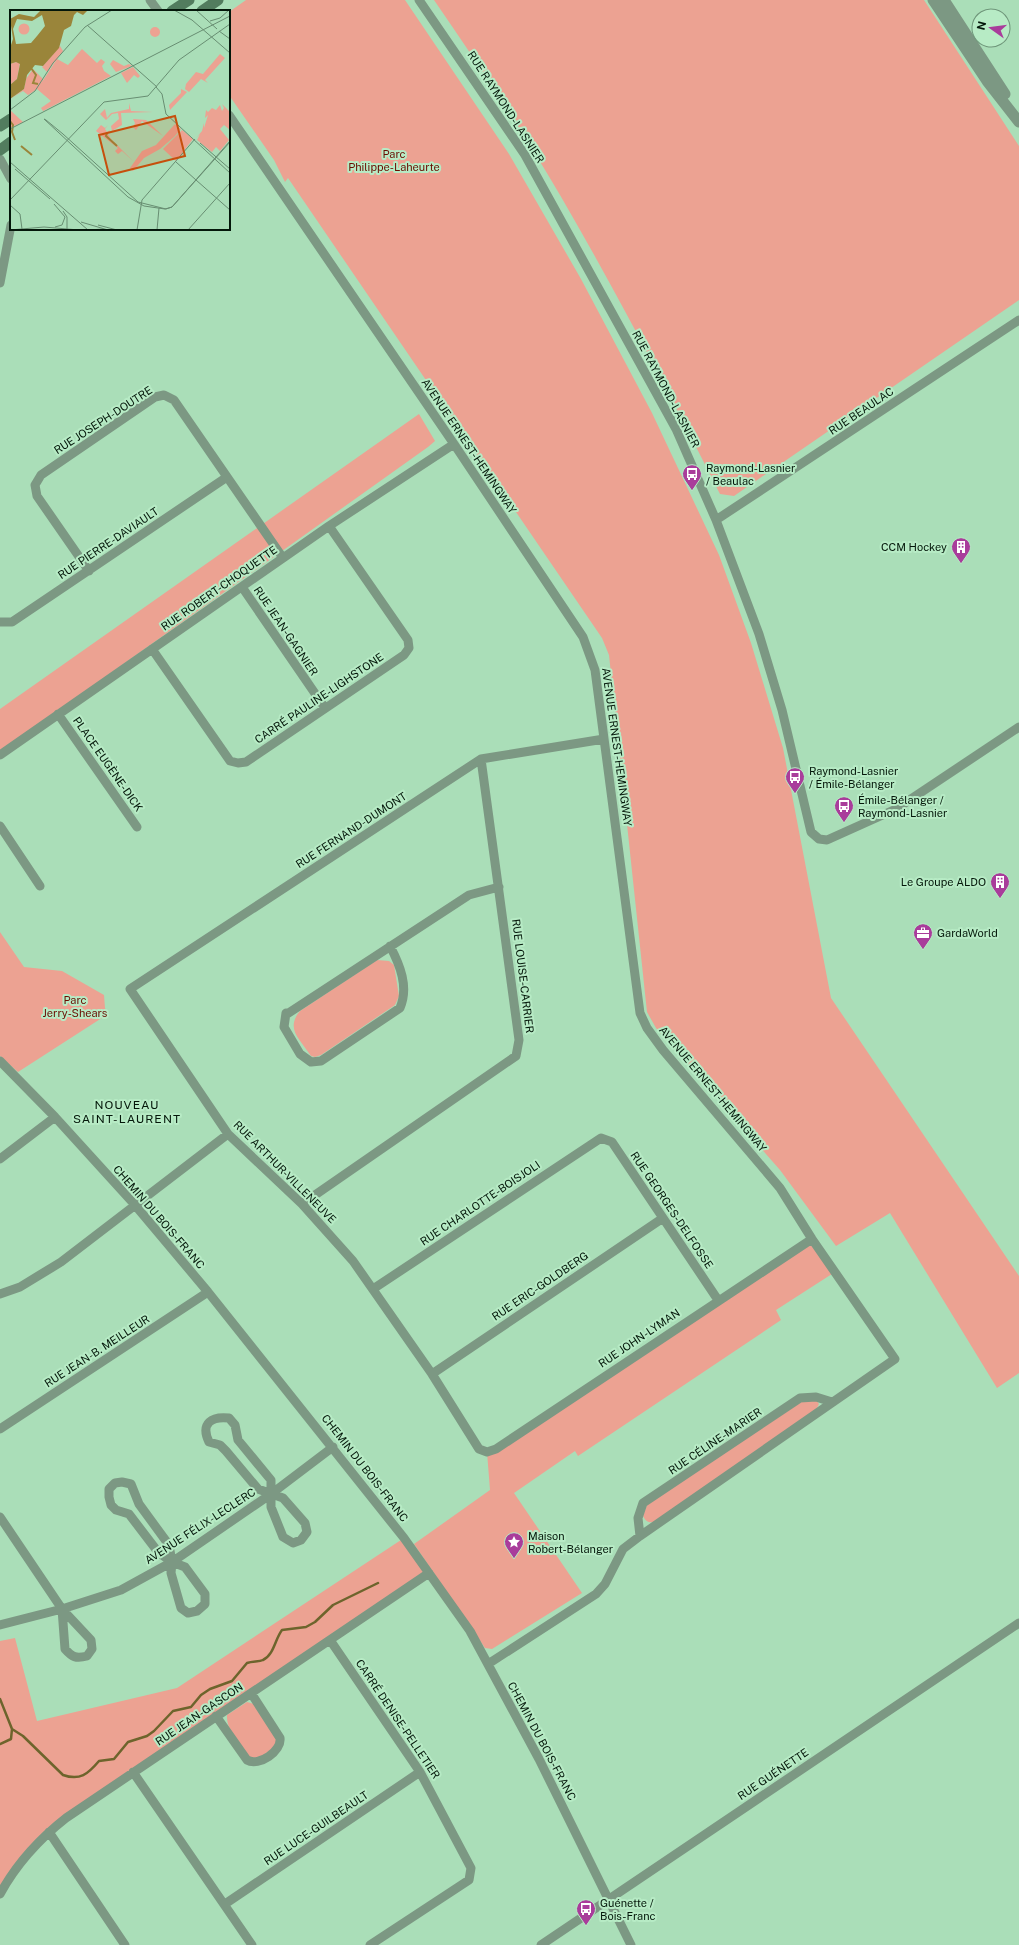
<svg xmlns="http://www.w3.org/2000/svg" width="1019" height="1945" font-family="'Public Sans',sans-serif">
  <style>
    .green { fill: #eca292 }
    .lines { fill: none; stroke-linecap: round; stroke-linejoin: round }
    .stream { stroke: #6d642c; stroke-width: 2.5 }
    .minor { stroke: #7c9883; stroke-width: 9 }
    .tertiary { stroke: #7c9883; stroke-width: 11 }
    .secondary { stroke: #527c5e; stroke-width: 11 }
    .labels { text-anchor: middle; dominant-baseline: central; stroke-width: 4; stroke-linejoin: round; paint-order: stroke }
    .street-label { font-size: 11px; fill: #04170a; stroke: #b7ebc5 }
    .park-label { font-size: 11px; fill: #690c00; stroke: #b7ebc5 }
    .poi-label { font-size: 11px; fill: #04170a; stroke: #b7ebc5; text-anchor: start }
    .neighbourhood-label { font-size: 12px; letter-spacing: 1px; fill: #04170a; stroke: #b7ebc5 }
    .inset-river { fill: none; stroke: #9a853a; stroke-width: 2 }
    .inset-road { fill: none; stroke: #688e72; stroke-width: 1 }
    .view { fill: #c64f0c; fill-opacity: 0.15; stroke: #c64f0c; stroke-width: 2 }
    .inset-edge { fill: none; stroke: #04170a; stroke-width: 2 }
  </style>
  <rect width="100%" height="100%" fill="#aadeb8"/>
  <!-- green -->
  <path class="green" d="M 246,0 L 405,0 L 509,154 L 581,279 L 652,413 L 719,555 L 751,643 L 783,748 L 831,998 L 1019,1276 L 1019,1373 L 997,1388 L 890,1213 L 836,1246 L 780,1170 L 656,1028 L 647,1012 L 609,655 L 602,638 L 288,178 L 285,182 L 274,160 L 229,95 L 229,12 Z
    M 434,0 L 924,0 L 1019,146 L 1019,300 L 734,496 L 720,494 C 669,393 617,293 560,195 C 521,128 478,64 434,0 Z
    M 419,414 L 435,441 L 428,447 L 0,752 L 0,709 Z
    M 0,932 L 24,967 L 62,971 L 104,995 L 105,1008 L 108,1014 L 18,1072 L 0,1056 Z
    M 377,960 L 389,961 L 394,965 L 399,996 L 395,1005 L 321,1055 L 315,1057 L 311,1056 C 300,1039 285,1029 300,1011 Z
    M 812,1239 L 835,1272 L 776,1310 L 781,1320 L 578,1456 L 575,1451 L 514,1493 L 582,1593 L 492,1649 L 485,1648 L 414,1544 L 490,1490 L 487,1452 Z
    M 801,1401 L 817,1401 L 819,1404 L 816,1410 L 655,1522 C 649,1523 646,1522 643,1516 L 647,1505 Z
    M 404,1538 L 429,1573 L 49,1832 L 0,1894 L 0,1641 L 15,1638 L 37,1721 L 177,1688 Z
    M 247,1702 L 254,1704 L 277,1739 L 275,1747 L 259,1758 L 252,1759 C 241,1749 226,1730 227,1715 Z"/>
  <g class="lines">
    <!-- stream -->
    <path class="stream" d="M 0,1699 L 12,1729 L 11,1739 L 0,1744
      M 12,1729 L 23,1736 L 63,1775 C 80,1781 88,1774 99,1761 L 114,1759 L 128,1742 L 147,1736 L 154,1731 L 173,1711 L 191,1707 L 201,1695 L 210,1689 L 232,1681 L 247,1663 C 253,1661 259,1662 263,1660 C 274,1655 275,1639 282,1630 L 306,1627 L 315,1622 L 333,1605 L 378,1583"/>
    <!-- minor -->
    <path class="minor" d="M 150,0 L 158,11
      M 419,0 L 525,155 L 676,429 L 716,520 L 759,634 L 782,710 L 811,832 L 819,839 L 827,840 L 896,809 L 1019,727
      M 229,115 L 454,444 L 583,637 L 595,670 L 640,1013 L 647,1028 L 663,1050 L 780,1188 L 812,1239 L 895,1359 L 640,1536 L 623,1549 L 605,1584 L 596,1594 L 488,1664
      M 0,159 L 11,179
      M 0,283 L 11,225
      M 716,520 L 1019,320
      M 89,571 L 37,496 L 35,485 L 41,475 L 155,397 L 164,395 L 174,400 L 283,558
      M 242,587 L 325,708
      M 0,622 L 12,622 L 227,477
      M 152,649 L 230,761 L 238,763 L 246,762 L 404,655 L 409,648 L 408,640 L 329,526
      M 58,714 L 137,827
      M 604,739 L 481,759 L 130,989 L 228,1134 L 302,1204 L 353,1261 L 432,1374 L 479,1449 L 487,1452 L 496,1449 L 812,1239
      M 0,755 L 329,526 L 454,444
      M 0,826 L 40,886
      M 390,946 C 400,965 409,987 400,1008 L 321,1061 L 311,1062 L 300,1054 L 284,1027 L 286,1013 L 287,1014 L 469,895 L 499,887
      M 0,1061 L 55,1117 L 135,1205 L 208,1292 L 404,1538 L 470,1631 L 539,1759 L 631,1945
      M 0,1159 L 55,1117
      M 302,1204 L 516,1056 L 519,1040 L 481,759
      M 373,1289 L 601,1138 L 612,1142 L 718,1300
      M 0,1294 L 20,1287 L 61,1262 L 228,1134
      M 432,1374 L 663,1218
      M 0,1429 L 208,1292
      M 271,1494 L 271,1480 L 238,1440 L 235,1425 L 229,1418 C 212,1416 200,1423 209,1442 L 220,1445 L 226,1451 L 258,1489 L 283,1498 L 305,1523 L 307,1532 L 301,1540 L 293,1543 L 283,1537 L 271,1507 L 271,1494
      M 0,1517 L 62,1609 L 91,1640 L 92,1649 L 87,1656 C 76,1659 72,1657 65,1649 L 62,1609
      M 640,1536 L 638,1518 L 643,1503 L 800,1398 L 816,1397 L 832,1402
      M 172,1562 L 169,1545 L 139,1504 L 131,1484 L 122,1482 L 115,1483 L 109,1489 L 109,1497 L 111,1505 L 116,1510 L 129,1514 L 158,1552 L 172,1562 L 185,1567 L 205,1594 L 205,1604 L 197,1611 L 188,1613 L 181,1608 L 171,1573 L 172,1562
      M 0,1625 L 62,1609 L 121,1590 L 172,1562 L 271,1494 L 333,1447
      M 330,1640 L 420,1772 L 471,1868 L 469,1880 L 370,1945
      M 216,1716 L 247,1760 C 259,1767 282,1751 280,1738 L 251,1693
      M 133,1772 L 252,1945
      M 49,1832 L 125,1945
      M 0,1894 C 17,1863 38,1840 66,1818 L 429,1573
      M 225,1904 L 420,1772
      M 541,1945 L 1019,1623"/>
    <!-- tertiary -->
    <path class="tertiary" d="M 933,0 L 987,81 L 1019,122
      M 944,0 L 1005,94"/>
    <!-- secondary -->
    <path class="secondary" d="M 172,11 L 189,0
      M 202,11 L 218,0
      M 0,126 L 11,119
      M 0,150 L 11,142"/>
  </g>
  <!-- icons -->
  <defs>
    <symbol id="bus-pin" viewBox="-11 -11 22 30"><path d="M0 17L-7.5 6A9.5 9.5 0 1 1 7.5 6Z" fill="#a93c9b" stroke="#b7ebc5"/><path d="M-5-6H5V4H4V6H2V4H-2V6H-4V4H-5ZM-3.5-4V0h7V-4ZM-3.5 1.2v1.5H-2V1.2ZM2 1.2v1.5H3.5V1.2Z" fill="#fff"/></symbol>
    <symbol id="building-pin" viewBox="-11 -11 22 30"><path d="M0 17L-7.5 6A9.5 9.5 0 1 1 7.5 6Z" fill="#a93c9b" stroke="#b7ebc5"/><path d="M-4-6H4V6H1V3H-1V6H-4ZM-2.5-4.3h1.7v1.8h-1.7ZM.8-4.3h1.7v1.8H.8ZM-2.5-1h1.7V.8h-1.7ZM.8-1h1.7V.8H.8Z" fill="#fff"/></symbol>
    <symbol id="office-pin" viewBox="-11 -11 22 30"><path d="M0 17L-7.5 6A9.5 9.5 0 1 1 7.5 6Z" fill="#a93c9b" stroke="#b7ebc5"/><path d="M-6-3h4V-5.5h4V-3h4V5H-6ZM-1-4.5V-3h2v-1.5ZM-6 0V1H6V0Z" fill="#fff"/></symbol>
    <symbol id="sight-pin" viewBox="-11 -11 22 30"><path d="M0 17L-7.5 6A9.5 9.5 0 1 1 7.5 6Z" fill="#a93c9b" stroke="#b7ebc5"/><path d="M0-6L1.8-2.2L6-1.7L2.9 1.2L3.7 5.4L0 3.3L-3.7 5.4L-2.9 1.2L-6-1.7L-1.8-2.2Z" fill="#fff"/></symbol>
  </defs>
  <g fill-rule="evenodd">
    <use href="#bus-pin" x="681" y="463" width="22" height="30"/>
    <use href="#building-pin" x="950" y="536" width="22" height="30"/>
    <use href="#bus-pin" x="784" y="766" width="22" height="30"/>
    <use href="#bus-pin" x="833" y="795" width="22" height="30"/>
    <use href="#building-pin" x="989" y="871" width="22" height="30"/>
    <use href="#office-pin" x="912" y="922" width="22" height="30"/>
    <use href="#sight-pin" x="503" y="1531" width="22" height="30"/>
    <use href="#bus-pin" x="575" y="1898" width="22" height="30"/>
  </g>
  <g class="labels">
    <!-- street labels -->
    <g class="street-label">
      <text transform="translate(506 107) rotate(57)">RUE RAYMOND-LASNIER</text>
      <text transform="translate(666 389) rotate(62)">RUE RAYMOND-LASNIER</text>
      <text transform="translate(861 411) rotate(-34)">RUE BEAULAC</text>
      <text transform="translate(103 420) rotate(-33)">RUE JOSEPH-DOUTRE</text>
      <text transform="translate(469 446) rotate(56)">AVENUE ERNEST-HEMINGWAY</text>
      <text transform="translate(108 543) rotate(-34)">RUE PIERRE-DAVIAULT</text>
      <text transform="translate(219 588) rotate(-35)">RUE ROBERT-CHOQUETTE</text>
      <text transform="translate(286 631) rotate(56)">RUE JEAN-GAGNIER</text>
      <text transform="translate(319 698) rotate(-34)">CARRÉ PAULINE-LIGHSTONE</text>
      <text transform="translate(617 747) rotate(82)">AVENUE ERNEST-HEMINGWAY</text>
      <text transform="translate(108 764) rotate(55)">PLACE EUGÈNE-DICK</text>
      <text transform="translate(351 830) rotate(-33)">RUE FERNAND-DUMONT</text>
      <text transform="translate(523 976) rotate(83)">RUE LOUISE-CARRIER</text>
      <text transform="translate(713 1089) rotate(50)">AVENUE ERNEST-HEMINGWAY</text>
      <text transform="translate(285 1172) rotate(45)">RUE ARTHUR-VILLENEUVE</text>
      <text transform="translate(480 1203) rotate(-34)">RUE CHARLOTTE-BOISJOLI</text>
      <text transform="translate(672 1210) rotate(56)">RUE GEORGES-DELFOSSE</text>
      <text transform="translate(159 1217) rotate(49)">CHEMIN DU BOIS-FRANC</text>
      <text transform="translate(540 1286) rotate(-34)">RUE ERIC-GOLDBERG</text>
      <text transform="translate(639 1338) rotate(-34)">RUE JOHN-LYMAN</text>
      <text transform="translate(97 1351) rotate(-33)">RUE JEAN-B. MEILLEUR</text>
      <text transform="translate(715 1441) rotate(-34)">RUE CÉLINE-MARIER</text>
      <text transform="translate(365 1468) rotate(52)">CHEMIN DU BOIS-FRANC</text>
      <text transform="translate(200 1526) rotate(-33)">AVENUE FÉLIX-LECLERC</text>
      <text transform="translate(199 1714) rotate(-34)">RUE JEAN-GASCON</text>
      <text transform="translate(398 1719) rotate(56)">CARRÉ DENISE-PELLETIER</text>
      <text transform="translate(542 1741) rotate(62)">CHEMIN DU BOIS-FRANC</text>
      <text transform="translate(773 1774) rotate(-34)">RUE GUÉNETTE</text>
      <text transform="translate(316 1828) rotate(-34)">RUE LUCE-GUILBEAULT</text>
    </g>
    <!-- park labels -->
    <g class="park-label">
      <text x="394" y="154">Parc<tspan x="394" dy="13">Philippe-Laheurte</tspan></text>
      <text x="75" y="1000">Parc<tspan x="75" dy="13">Jerry-Shears</tspan></text>
    </g>
    <!-- poi labels -->
    <g class="poi-label">
      <text x="706" y="468">Raymond-Lasnier<tspan x="706" dy="13">/ Beaulac</tspan></text>
      <text x="947" y="547" text-anchor="end">CCM Hockey</text>
      <text x="809" y="771">Raymond-Lasnier<tspan x="809" dy="13">/ Émile-Bélanger</tspan></text>
      <text x="858" y="800">Émile-Bélanger /<tspan x="858" dy="13">Raymond-Lasnier</tspan></text>
      <text x="986" y="882" text-anchor="end">Le Groupe ALDO</text>
      <text x="937" y="933">GardaWorld</text>
      <text x="528" y="1536">Maison<tspan x="528" dy="13">Robert-Bélanger</tspan></text>
      <text x="600" y="1903">Guénette /<tspan x="600" dy="13">Bois-Franc</tspan></text>
    </g>
    <!-- neighbourhood labels -->
    <g class="neighbourhood-label">
      <text x="127" y="1105">NOUVEAU<tspan x="127" dy="14">SAINT-LAURENT</tspan></text>
    </g>
  </g>
  <!-- overview -->
  <g transform="translate(10 10)">
    <rect width="220" height="220" fill="#aadeb8"/>
    <path d="M8.5 19a5.5 5.5 0 1 1 11 0a5.5 5.5 0 1 1-11 0ZM140 22a5 5 0 1 1 10 0a5 5 0 1 1-10 0ZM 50,36 L 53,41 L 37,62 L 32,57 ZM 72,39 L 87,53 L 91,49 L 95,52 L 92,56 L 94,61 L 101,66 L 33,101 L 31,98 L 41,91 L 27,79 L 18,85 L 13,81 L 0,89 L 14,79 L 16,69 L 23,59 L 33,69 L 32,72 L 47,49 L 58,55 ZM 210,44 L 215,48 L 195,70 L 198,73 L 191,69 L 179,82 L 175,79 L 176,74 L 186,62 L 193,64 ZM 103,50 L 114,56 L 119,54 L 122,56 L 106,62 L 100,54 ZM 6,52 L 10,53 L 7,69 L 0,75 L 0,54 ZM 123,57 L 130,66 L 128,68 L 124,65 L 117,73 L 111,63 ZM 171,79 L 177,82 L 160,100 L 159,95 L 171,83 ZM 119,93 L 121,101 L 143,102 L 111,103 L 112,115 L 102,121 L 101,116 L 109,109 L 108,103 L 102,104 L 96,110 L 90,104 L 95,99 L 97,108 L 101,103 L 119,99 ZM 212,94 L 220,102 L 220,120 L 214,115 L 210,119 L 219,130 L 210,141 L 206,137 L 202,142 L 187,130 L 190,124 L 186,128 L 192,121 L 194,113 L 194,118 L 198,105 L 195,108 L 196,100 L 198,102 L 202,98 L 206,100 L 210,95 L 212,101 L 214,98 ZM 0,100 L 13,112 L 0,118 ZM 123,109 L 136,110 L 153,126 L 132,111 L 126,120 L 123,117 L 125,113 ZM 165,114 L 171,119 L 164,127 L 150,139 L 134,148 L 123,161 L 120,158 L 132,141 L 146,135 ZM 91,115 L 95,118 L 98,115 L 95,119 L 97,122 L 100,120 L 98,124 L 101,129 L 123,151 L 112,141 L 108,144 L 105,141 L 108,138 L 86,121 ZM 172,120 L 183,129 L 166,151 L 153,139 Z" fill="#eca292"/>
    <path d="M 31,0 L 78,0 L 73,5 L 67,2 L 64,5 L 61,16 L 54,20 L 49,38 L 33,56 L 25,55 L 17,65 L 14,79 L 0,89 L 0,75 L 7,69 L 10,54 L 6,52 L 0,54 L 0,38 L 3,29 L 0,9 L 9,4 L 24,7 ZM 32,5 L 35,16 L 27,26 L 21,33 L 6,34 L 3,19 L 7,9 L 22,11 Z" fill="#9a853a" fill-rule="evenodd"/>
    <path class="inset-river" d="M 21,58 L 26,65 L 23,73 L 28,74M 0,111 L 3,115 L 2,122 L 5,130M 97,123 L 96,126 L 107,136M 11,136 L 22,145"/>
    <path class="inset-road" d="M 164,0 L 182,10 L 220,43M 186,0 L 207,19M 200,11 L 210,8 L 219,0M 77,15 L 147,77M 209,21 L 220,29M 146,77 L 152,84 L 156,104 L 220,163M 0,100 L 25,81 L 43,53 L 75,17 L 102,0M 0,119 L 220,6M 220,131 L 162,197 L 156,199 L 128,192 L 53,124 L 36,110 L 34,109 L 118,187 L 134,196 L 155,199 L 162,197 L 220,132M 190,133 L 220,159M 0,152 L 78,220M 166,152 L 186,170M 5,159 L 40,189M 186,170 L 220,200M 0,190 L 94,92 L 138,86 L 169,50 L 220,14M 44,194 L 55,207 L 52,215 L 45,217M 0,195 L 10,204 L 12,219M 53,201 L 57,207 L 57,220M 71,212 L 98,220M 88,215 L 107,220M 0,220 L 34,217 L 69,220M 79,220 L 93,219M 127,220 L 132,190 L 185,129M 147,220 L 149,198M 178,220 L 220,173"/>
    <path class="view" d="M 165,106 L 175,146 L 99,165 L 89,125 Z"/>
    <rect width="220" height="220" class="inset-edge"/>
  </g>
  <!-- north arrow -->
  <g transform="translate(991 28) rotate(284)"><circle r="19" fill="#b7ebc5" stroke="#6f967a"/>
  <path d="M0-3L7 15L0 10L-7 15Z" fill="#a93c9b"/>
  <text y="-6" font-size="11" font-weight="bold" text-anchor="middle" fill="#04170a">N</text>
  </g>
</svg>
